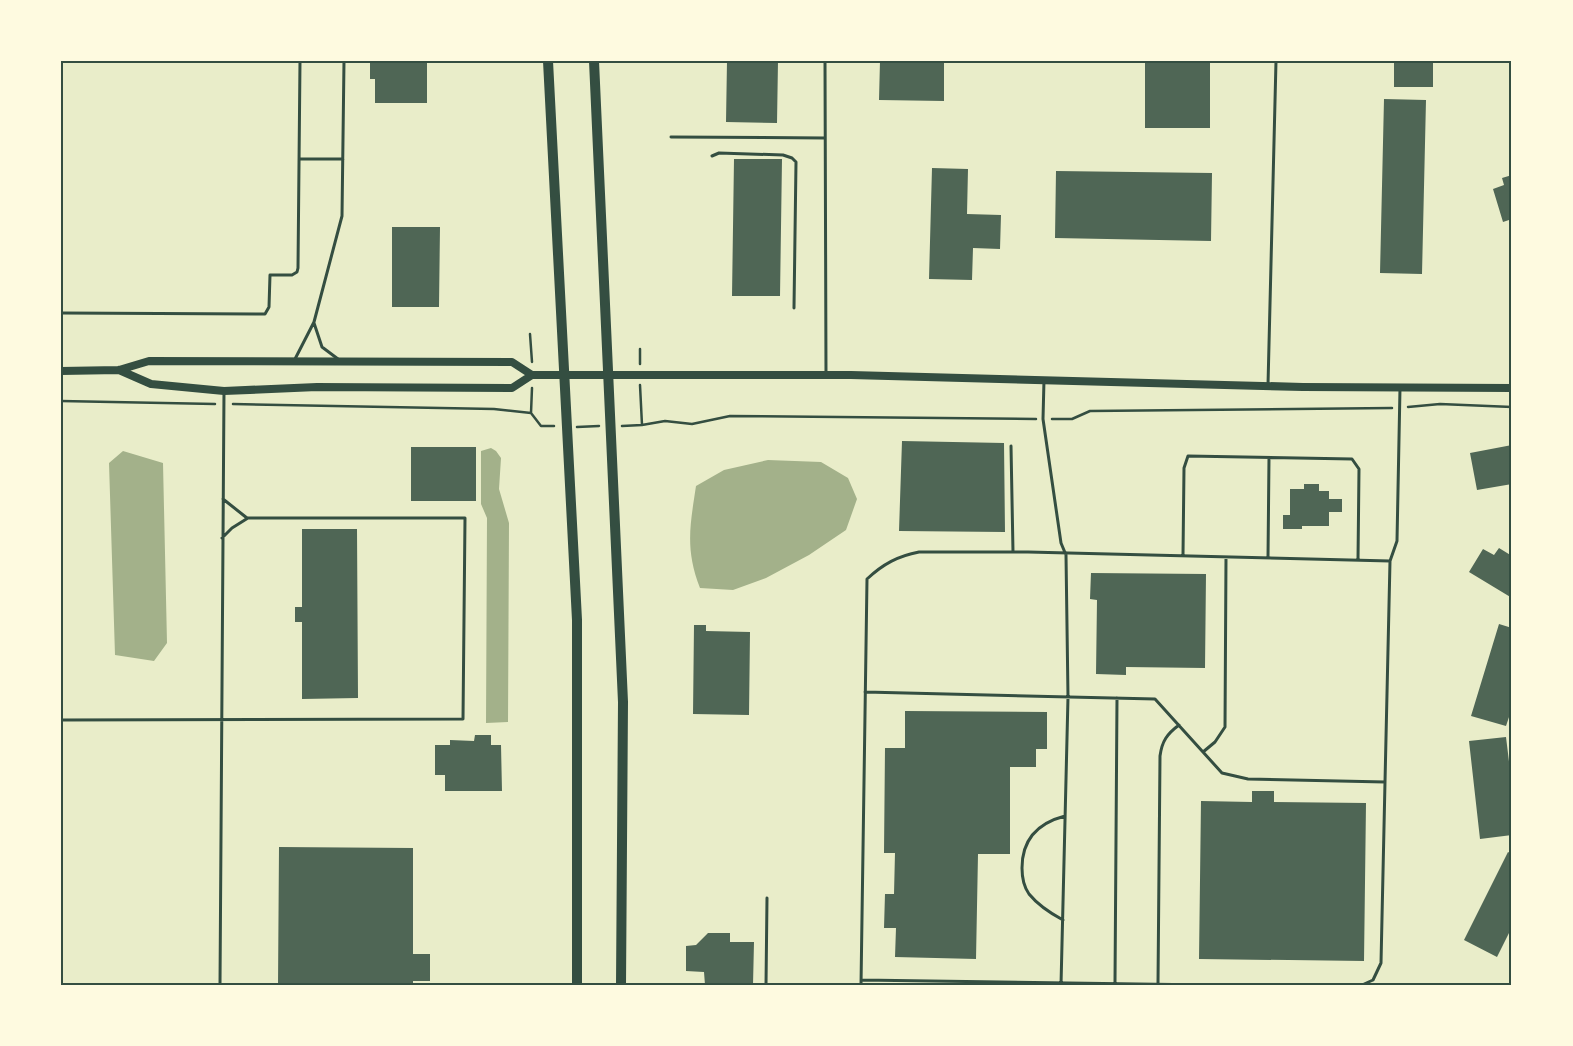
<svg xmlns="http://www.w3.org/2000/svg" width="1573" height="1046" font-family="'Public Sans',sans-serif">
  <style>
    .water { fill: #a3b18a }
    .building { fill: #4f6655 }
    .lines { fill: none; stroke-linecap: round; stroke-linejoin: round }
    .path { stroke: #344e41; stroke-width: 2.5 }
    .service { stroke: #344e41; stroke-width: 3 }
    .tertiary { stroke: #344e41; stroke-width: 8 }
    .primary { stroke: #344e41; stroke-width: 10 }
    .neatline { fill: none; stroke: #344e41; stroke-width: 2 }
  </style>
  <rect width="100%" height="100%" fill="#e9edc9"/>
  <!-- water -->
  <path class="water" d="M 491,448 L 496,451 L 501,458 L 499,489 L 509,523 L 508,722 L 486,723 L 487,518 L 481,504 L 481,451 Z
    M 123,451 L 163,463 L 167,643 L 154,661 L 115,655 L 109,463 Z
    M 768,460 L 821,462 L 848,478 L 857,499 L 846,530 L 809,555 L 766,578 L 733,590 L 700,588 C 685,549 690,526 696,486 L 724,470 Z"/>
  <!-- building -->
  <path class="building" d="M 370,61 L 427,61 L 427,103 L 375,103 L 375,79 L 370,79 Z
    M 727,61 L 778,61 L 777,123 L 726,122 Z
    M 880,61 L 944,61 L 944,101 L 879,100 Z
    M 1145,61 L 1210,61 L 1210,128 L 1145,128 Z
    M 1394,61 L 1433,61 L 1433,87 L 1394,87 Z
    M 1384,99 L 1426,100 L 1422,274 L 1380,273 Z
    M 734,159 L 782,159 L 780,296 L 732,296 Z
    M 932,168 L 968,169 L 967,214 L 1001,215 L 1000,249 L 973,248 L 972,280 L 929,279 Z
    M 1056,171 L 1212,173 L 1211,241 L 1055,238 Z
    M 1512,175 L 1512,219 L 1503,222 L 1493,189 L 1504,185 L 1502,178 Z
    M 392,227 L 440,227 L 439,307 L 392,307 Z
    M 902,441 L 1004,443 L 1005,532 L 899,531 Z
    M 1512,445 L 1512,484 L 1477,490 L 1470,453 Z
    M 411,447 L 476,447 L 476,501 L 411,501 Z
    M 1304,484 L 1319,484 L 1319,491 L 1329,491 L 1329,499 L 1342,499 L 1342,512 L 1329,512 L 1329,526 L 1302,526 L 1302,529 L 1283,529 L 1283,515 L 1290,515 L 1290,489 L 1304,489 Z
    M 302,529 L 357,529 L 358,698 L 302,699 L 302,622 L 295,622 L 295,607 L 302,607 Z
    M 1499,548 L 1512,556 L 1512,598 L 1469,572 L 1483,549 L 1494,555 Z
    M 1091,573 L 1206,574 L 1205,668 L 1126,667 L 1126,675 L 1096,674 L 1097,600 L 1090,599 Z
    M 1499,624 L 1512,628 L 1512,708 L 1506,726 L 1471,716 Z
    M 694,625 L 706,625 L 706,631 L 750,632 L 749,715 L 693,714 Z
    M 905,711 L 1047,712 L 1047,749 L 1036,749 L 1036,767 L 1010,767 L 1010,854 L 978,854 L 976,959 L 895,957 L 896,928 L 884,928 L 885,894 L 894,894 L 895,853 L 884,853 L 885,748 L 905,748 Z
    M 475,735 L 491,735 L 491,745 L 501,745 L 502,791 L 445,791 L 445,775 L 435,775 L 435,745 L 450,745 L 450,740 L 474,741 Z
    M 1506,737 L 1512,786 L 1512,835 L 1480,839 L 1469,741 Z
    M 1252,791 L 1274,791 L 1274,802 L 1366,803 L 1364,961 L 1199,959 L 1201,801 L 1252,802 Z
    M 279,847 L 413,848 L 413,954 L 430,954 L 430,981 L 413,981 L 413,985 L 278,985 Z
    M 1508,852 L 1512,854 L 1512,927 L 1497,957 L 1464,940 Z
    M 708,933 L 730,933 L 730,942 L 754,942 L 753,985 L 705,985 L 704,972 L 686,971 L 686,946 L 696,945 Z"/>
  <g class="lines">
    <!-- path -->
    <path class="path" d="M 530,334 L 532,362
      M 640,364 L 640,349
      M 532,388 L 531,413 L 541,426 L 554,426
      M 61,401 L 215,404
      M 233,404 L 494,409 L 531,413
      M 1408,407 L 1440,404 L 1512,407
      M 1052,419 L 1072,419 L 1090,411 L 1392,408
      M 642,425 L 665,421 L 692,424 L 730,416 L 1036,419
      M 622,426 L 642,425 L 640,385
      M 577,427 L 599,426"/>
    <!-- service -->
    <path class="service" d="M 825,61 L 826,374
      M 671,137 L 825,138
      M 712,156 L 719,153 L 783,155 L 792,158 L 796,162 L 794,308
      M 299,159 L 343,159
      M 61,313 L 265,314 L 269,307 L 270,275 L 292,275 L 297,272 L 298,268 L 300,61
      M 314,323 L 322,347 L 338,359
      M 294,361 L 314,322 L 342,216 L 344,61
      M 1044,380 L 1043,419 L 1061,543 L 1066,555 L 1068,697 L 1061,985
      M 1268,385 L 1276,61
      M 1011,446 L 1013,552
      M 223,499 L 247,518
      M 1183,555 L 1184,468 L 1188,456 L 1352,459 L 1359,469 L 1358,560
      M 1268,558 L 1269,458
      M 865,692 L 1155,699 L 1222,773 L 1248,779 L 1385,782 L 1390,561
      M 61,720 L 463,719 L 465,518 L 248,518 L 232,528 L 222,538
      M 1203,752 L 1215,742 L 1225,727 L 1226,557
      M 1063,920 C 1050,913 1038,905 1029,894 C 1024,887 1022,876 1022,868 C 1022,839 1038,823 1065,816
      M 861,980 L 1208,985
      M 1115,983 L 1117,698
      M 1158,984 L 1160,756 C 1162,741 1167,734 1179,725
      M 220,985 L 224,391
      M 766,985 L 767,898
      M 861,985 L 867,579 C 883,564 898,556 919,552 L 1028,552 L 1390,561 L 1397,541 L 1400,388
      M 1362,985 L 1373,980 L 1381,963 L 1385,782"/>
    <!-- tertiary -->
    <path class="tertiary" d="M 119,370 L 151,384 L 224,391 L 317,387 L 512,388 L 532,375
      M 61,371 L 119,370 L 149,361 L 512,362 L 532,375 L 851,375 L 1303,387 L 1512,388"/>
    <!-- primary -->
    <path class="primary" d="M 548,61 L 577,620 L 577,985
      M 594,61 L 623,702 L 621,985"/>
  </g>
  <!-- border -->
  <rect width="1573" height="1046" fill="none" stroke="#fefae0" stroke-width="125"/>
  <rect x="62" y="62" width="1448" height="922" class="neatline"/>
</svg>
